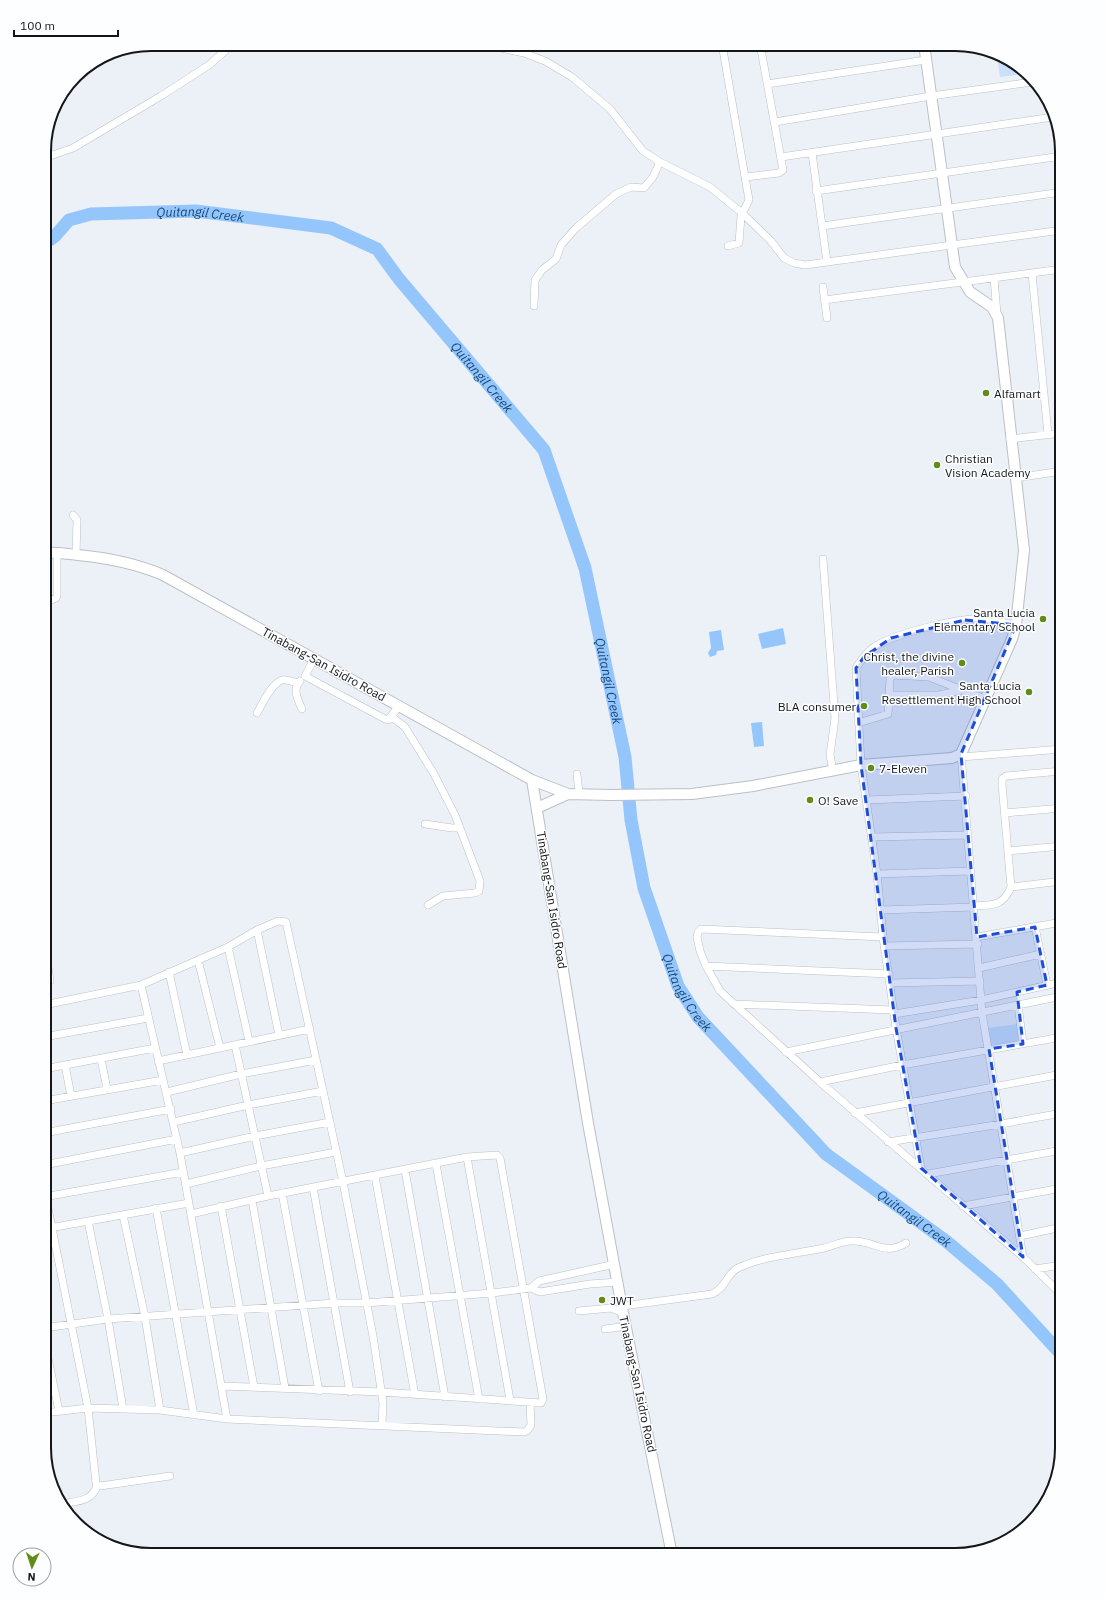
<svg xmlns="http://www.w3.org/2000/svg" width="1106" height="1599" font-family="'IBM Plex Sans',sans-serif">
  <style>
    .green { fill: #cae0f8 }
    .water { fill: #94c6fc }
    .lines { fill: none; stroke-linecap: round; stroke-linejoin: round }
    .river { stroke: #94c6fc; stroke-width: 13 }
    .street-casing { stroke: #bbc0c5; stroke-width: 8 }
    .secondary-casing { stroke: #bbc0c5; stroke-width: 12 }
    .street { stroke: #fff; stroke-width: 7 }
    .secondary { stroke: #fff; stroke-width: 10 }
    .marked { fill: #1d4ed8; fill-opacity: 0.2; stroke: #1d4ed8; stroke-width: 3; stroke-dasharray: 8 5; stroke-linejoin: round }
    .poi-dot { fill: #628b19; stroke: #fdfeff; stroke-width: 1.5 }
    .labels { text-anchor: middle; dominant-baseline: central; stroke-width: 3; stroke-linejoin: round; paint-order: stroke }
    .poi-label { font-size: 12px; fill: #141618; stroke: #fdfeff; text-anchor: start }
    .street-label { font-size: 12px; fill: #141618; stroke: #fdfeff }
    .water-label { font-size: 13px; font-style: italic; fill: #16497b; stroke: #fdfeff }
    .rim { fill: none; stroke: #141618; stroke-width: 2 }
  </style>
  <rect width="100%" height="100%" fill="#ecf1f7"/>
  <!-- green -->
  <path class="green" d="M 997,56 L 1014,62 L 1017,75 L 1000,77 Z
    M 1017,1024 L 1020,1041 L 991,1045 L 988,1028 Z"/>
  <!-- water -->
  <path class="water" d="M 783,628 L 786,644 L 762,649 L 758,634 Z
    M 721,630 L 724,650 L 717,651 L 716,655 L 710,657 L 708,653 L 711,648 L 709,632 Z
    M 762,722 L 764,746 L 754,747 L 751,723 Z"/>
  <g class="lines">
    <!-- river -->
    <path class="river" id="s1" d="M 44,244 L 55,236 L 69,220 L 91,214 L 196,211 L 331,228 L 377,249 L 399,279 L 544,450 L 585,568 L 625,757 L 631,820 L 644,888 L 678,986 L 698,1017 L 826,1154 L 946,1241 L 997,1284 L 1062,1355"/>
    <defs>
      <path id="street" d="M 482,44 L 524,53 L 545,61 L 572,77 L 610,109 L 643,151 L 660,162 L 710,187 L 742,213 L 771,241 L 784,258 L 794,263 L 805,265 L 827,262 L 1062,230
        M 722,44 L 749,200 L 741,216 L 739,243 L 728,246
        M 761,49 L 795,44
        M 767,84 L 926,60
        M 775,122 L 931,96 L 1032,82
        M 1055,126 L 1062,169
        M 812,153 L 827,262
        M 781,157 L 1053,117
        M 44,158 L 73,148 L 161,96 L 209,65 L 225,51 L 229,44
        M 746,177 L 779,173 L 783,170 L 760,44
        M 816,191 L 1062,156
        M 822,226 L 1062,192
        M 1032,274 L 1048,434
        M 994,278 L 997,314
        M 823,287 L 827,318
        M 824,300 L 1062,269
        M 534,306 L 535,280 L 542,270 L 556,259 L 561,245 L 576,228 L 616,194 L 631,187 L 644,188 L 653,177 L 660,162
        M 1010,439 L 1062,433
        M 1015,478 L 1062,471
        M 73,515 L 77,520 L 76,555
        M 823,559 L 835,718 L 830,755 L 833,771
        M 44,603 L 56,598 L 57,596 L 57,552
        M 314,659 L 305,676 L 385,719 L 388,720 L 399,706
        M 300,681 C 292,689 298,700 302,709
        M 889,695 L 939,695 L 961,690
        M 257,713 C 263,703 271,684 282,680 C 287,679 293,682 298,683
        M 392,717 L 405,727 L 434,774 L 455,815 L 480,881 L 479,891 L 475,893 L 443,896 L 428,905
        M 858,723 L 888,714 L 890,679 L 892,675 L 929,677 L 985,699
        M 961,754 L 982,1013 L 1023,1257
        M 961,757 L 1062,749
        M 577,774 L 579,793
        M 867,800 L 966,796
        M 1005,813 L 1062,808
        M 425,824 L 452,828 L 460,828
        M 871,837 L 968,835
        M 1008,851 L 1062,846
        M 877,874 L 970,871
        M 1062,881 L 1011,887 L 1002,784 L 1002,779 L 1006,776 L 1062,771
        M 974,906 C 994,905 1003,906 1011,887
        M 881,910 L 975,907
        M 1035,927 L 1047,985
        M 257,930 L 279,1035
        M 883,937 L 701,929 L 698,932 L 697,937 L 700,951 L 706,966 L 720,991 L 820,1082 L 1023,1257 L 1062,1295
        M 977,937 L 1062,922
        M 885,946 L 978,944
        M 228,947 L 249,1041
        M 198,960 L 220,1048
        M 706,966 L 889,974
        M 979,968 L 1041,954
        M 169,972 L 187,1055
        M 890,983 L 980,981
        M 44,984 L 50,981 L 44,940
        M 141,985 L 180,1153 L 227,1419
        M 734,1004 L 893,1010
        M 44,1005 L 141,985 L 228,947 L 257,930 L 278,921 L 286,922 L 343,1182 L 373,1336 L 383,1403 L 382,1424
        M 1018,1005 L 1023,1044
        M 894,1014 L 981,1000 L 1062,982
        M 44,1037 L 148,1018
        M 235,1045 L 268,1196
        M 786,1052 L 1062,996
        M 101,1059 L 107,1089
        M 158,1061 L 310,1029
        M 65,1065 L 71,1096
        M 44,1069 L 155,1048
        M 820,1082 L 902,1065 L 1062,1037
        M 167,1092 L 241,1074 L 316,1060
        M 44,1101 L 163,1080
        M 855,1113 L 1062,1074
        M 174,1122 L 248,1105 L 323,1091
        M 44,1133 L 171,1109
        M 888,1142 L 1001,1124 L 1062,1113
        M 180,1153 L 255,1136 L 330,1122
        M 467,1157 L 510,1400
        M 436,1164 L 479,1399
        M 44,1165 L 177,1139
        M 921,1168 L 896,1028 L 883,937 L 877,874 L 861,765 L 856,668 C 861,661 866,652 874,647 C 894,634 956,618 980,619 C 992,620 1004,623 1016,625
        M 405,1170 L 445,1397
        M 928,1174 L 1062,1150
        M 375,1176 L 415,1395
        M 186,1184 L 261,1166 L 336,1152
        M 313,1187 L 350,1392
        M 44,1188 L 88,1408 L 96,1483 L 97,1486 L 100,1486 L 170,1476
        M 282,1193 L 319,1391
        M 44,1197 L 183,1172
        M 252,1200 L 285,1388
        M 221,1206 L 254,1387
        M 963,1206 L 1062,1188
        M 156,1208 L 194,1415
        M 191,1214 L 268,1196 L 467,1157 L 497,1155 L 500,1158 L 543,1399 L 541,1403 L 382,1392 L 222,1386
        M 123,1215 L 145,1317 L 160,1410
        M 88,1221 L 108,1319 L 123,1409
        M 44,1229 L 189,1203
        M 1020,1236 L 1062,1227
        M 615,1264 L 539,1281 L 531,1288 L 540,1292 L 590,1284 L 618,1282
        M 1035,1269 L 1062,1265
        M 623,1306 L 712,1294 C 726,1288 727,1273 738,1268 C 764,1256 796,1254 824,1248 C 833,1246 842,1241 851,1241 C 873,1239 883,1257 906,1243
        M 579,1311 L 611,1308 L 623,1313
        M 44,1328 L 108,1319 L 335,1303 L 366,1303 L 492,1293 L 531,1288
        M 605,1329 L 627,1326
        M 44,1339 L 59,1411
        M 44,1413 L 88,1408 L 160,1410 L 227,1419 L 524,1432 L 527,1431 L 531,1425 L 530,1403
        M 61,1504 C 76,1501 92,1502 97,1486"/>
      <path id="secondary" d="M 44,553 C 56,552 67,554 78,555 C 109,558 135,563 163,575 L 532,780 L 588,1123 L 623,1313 L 672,1555
        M 532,780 L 568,794 L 611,795 L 692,794 L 753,786 L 861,765 L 952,758 L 961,754 L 1012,639 L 1016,625 L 1024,550 L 998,318 L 992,307 L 970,292 L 955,267 L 924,44
        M 537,808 L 568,794"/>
    </defs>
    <!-- street casing -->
    <use href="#street" class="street-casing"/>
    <!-- secondary casing -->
    <use href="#secondary" class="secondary-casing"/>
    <!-- street -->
    <use href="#street" class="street"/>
    <!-- secondary -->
    <use href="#secondary" class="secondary"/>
  </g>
  <!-- marked area -->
  <path class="marked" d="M 965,620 L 1016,625 L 961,754 L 977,937 L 1035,927 L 1047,985 L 1017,992 L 1023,1044 L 989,1049 L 1023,1257 L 921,1168 L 896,1028 L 861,765 L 856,668 L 864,657 L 891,638 Z"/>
  <!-- markers -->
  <g class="poi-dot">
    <circle cx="986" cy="393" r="4"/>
    <circle cx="937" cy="465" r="4"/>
    <circle cx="1043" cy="619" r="4"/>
    <circle cx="962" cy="663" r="4"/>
    <circle cx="1029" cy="692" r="4"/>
    <circle cx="864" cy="706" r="4"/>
    <circle cx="871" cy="768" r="4"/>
    <circle cx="810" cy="800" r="4"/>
    <circle cx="602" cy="1300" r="4"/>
  </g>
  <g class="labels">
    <!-- poi labels -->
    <g class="poi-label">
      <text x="994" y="393">Alfamart</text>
      <text x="945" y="458">Christian<tspan x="945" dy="14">Vision Academy</tspan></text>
      <text x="1035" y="612" text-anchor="end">Santa Lucia<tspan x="1035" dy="14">Elementary School</tspan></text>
      <text x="954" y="656" text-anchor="end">Christ, the divine<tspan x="954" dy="14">healer, Parish</tspan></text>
      <text x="1021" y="685" text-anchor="end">Santa Lucia<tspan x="1021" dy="14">Resettlement High School</tspan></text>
      <text x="856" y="706" text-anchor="end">BLA consumer</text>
      <text x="879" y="768">7-Eleven</text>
      <text x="818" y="800">O! Save</text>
      <text x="610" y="1300">JWT</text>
    </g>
    <!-- street labels -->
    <g class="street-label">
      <text transform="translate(324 664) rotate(29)">Tinabang-San Isidro Road</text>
      <text transform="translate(552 900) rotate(81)">Tinabang-San Isidro Road</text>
      <text transform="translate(638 1384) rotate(78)">Tinabang-San Isidro Road</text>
    </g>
    <!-- water labels -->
    <g class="water-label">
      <text stroke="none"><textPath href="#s1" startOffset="167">Quitangil Creek</textPath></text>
      <text stroke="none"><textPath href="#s1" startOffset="515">Quitangil Creek</textPath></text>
      <text stroke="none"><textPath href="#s1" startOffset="851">Quitangil Creek</textPath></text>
      <text stroke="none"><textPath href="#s1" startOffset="1175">Quitangil Creek</textPath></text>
      <text stroke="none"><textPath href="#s1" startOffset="1499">Quitangil Creek</textPath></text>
    </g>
  </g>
  <!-- crop -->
  <path d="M0 0H1106V1599H0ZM151 51H955A100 100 0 0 1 1055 151V1448A100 100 0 0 1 955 1548H151A100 100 0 0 1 51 1448V151A100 100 0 0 1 151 51Z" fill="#fdfeff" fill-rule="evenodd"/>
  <path class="rim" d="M151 51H955A100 100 0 0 1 1055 151V1448A100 100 0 0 1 955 1548H151A100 100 0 0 1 51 1448V151A100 100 0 0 1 151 51Z"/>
  <!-- north arrow -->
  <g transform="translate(32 1567) rotate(183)"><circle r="19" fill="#fdfeff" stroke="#a0a1a3"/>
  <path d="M0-3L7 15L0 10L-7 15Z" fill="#628b19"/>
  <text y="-6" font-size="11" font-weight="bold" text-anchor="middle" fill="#141618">N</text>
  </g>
  <!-- scale -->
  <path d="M14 30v6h104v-6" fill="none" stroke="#141618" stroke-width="2"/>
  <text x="20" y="30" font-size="12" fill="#141618" stroke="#fdfeff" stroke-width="3" paint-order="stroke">100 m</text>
</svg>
